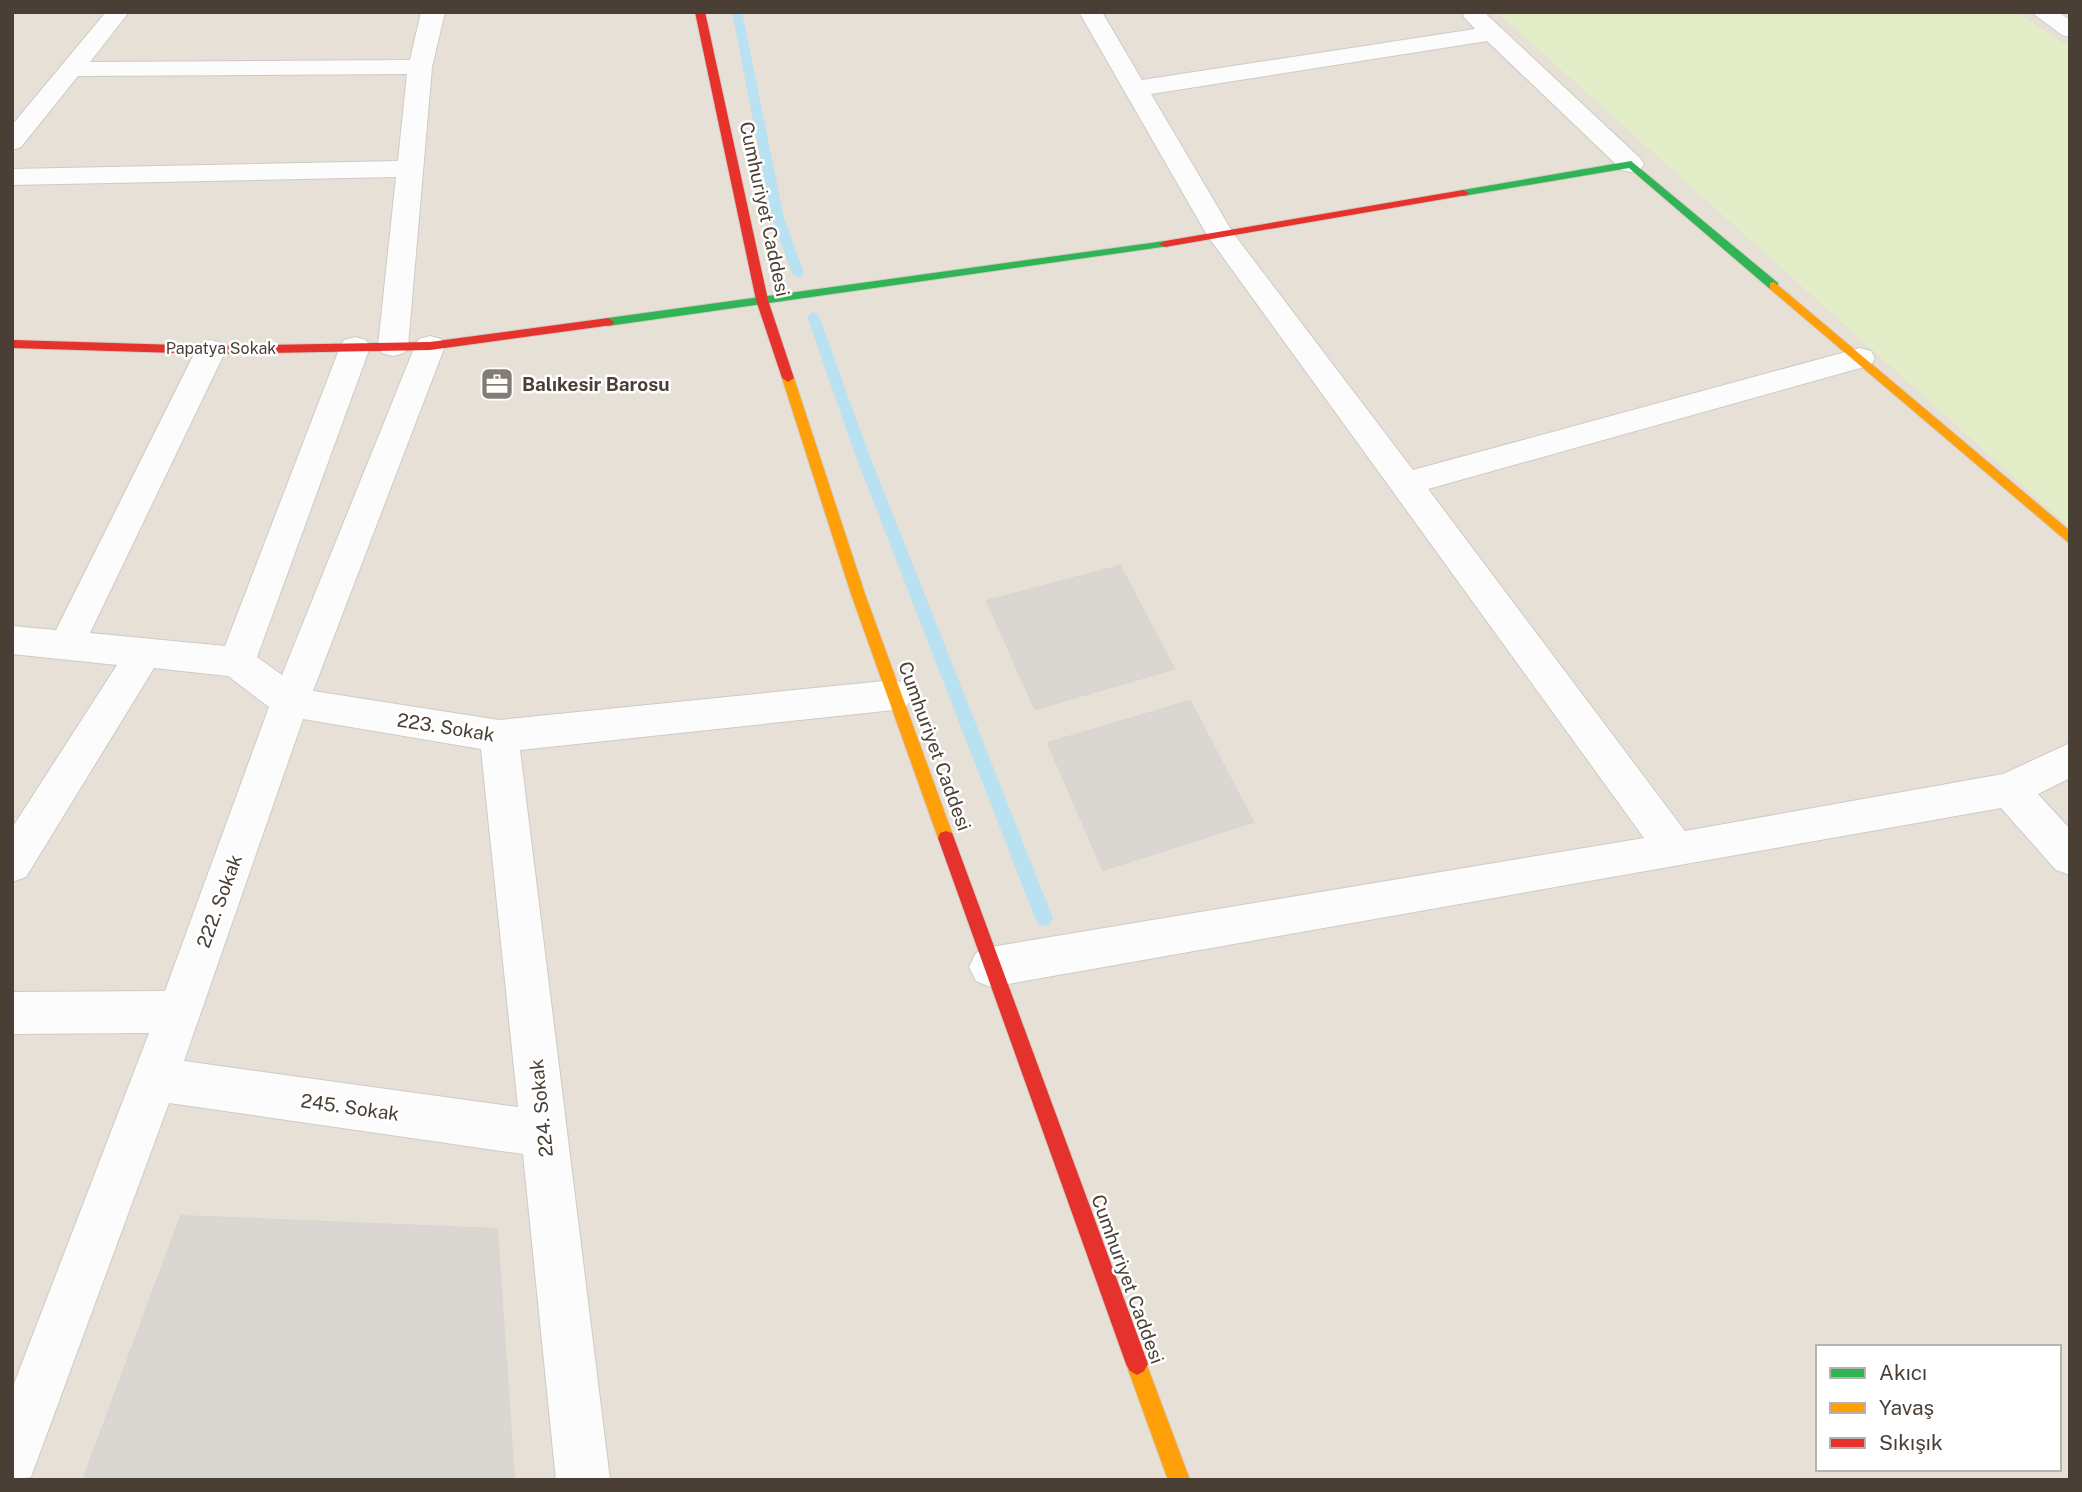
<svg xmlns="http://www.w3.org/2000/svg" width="2082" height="1492" font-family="'Public Sans',sans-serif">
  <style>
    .residential { fill: #e6e0d7; fill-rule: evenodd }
    .green { fill: #e3edc8 }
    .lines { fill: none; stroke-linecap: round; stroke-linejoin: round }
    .stream { fill: #b8e1f2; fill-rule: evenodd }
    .building { fill: #dad6d1; stroke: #dad5d0; stroke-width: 2 }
    .street-casing { stroke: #cecac6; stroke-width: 2 }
    .fast-casing { stroke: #d3ccc2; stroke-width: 2 }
    .slow-casing { stroke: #d3ccc2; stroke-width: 2 }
    .jam-casing { stroke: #d3ccc2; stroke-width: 2 }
    .street { fill: #fdfcfc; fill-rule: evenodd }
    .fast { fill: #30b455; fill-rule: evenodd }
    .slow { fill: #ff9f0a; fill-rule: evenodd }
    .jam { fill: #e5322d; fill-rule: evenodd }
    .labels { text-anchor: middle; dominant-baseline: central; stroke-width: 5; stroke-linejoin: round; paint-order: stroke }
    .far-street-label { font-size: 16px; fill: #493f35; stroke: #fff }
    .street-label { font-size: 19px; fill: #493f35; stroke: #fff }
    .poi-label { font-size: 19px; font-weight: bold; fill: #493f35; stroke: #fff; text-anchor: start }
  </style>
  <rect width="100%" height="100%" fill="#f2eeea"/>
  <!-- residential -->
  <path class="residential" d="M 12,12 L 2070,12 L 2070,1480 L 12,1480 ZM 1818,1347 L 2059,1347 L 2059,1469 L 1818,1469 Z"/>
  <!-- green -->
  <path class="green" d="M 1497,12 L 2017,12 L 2070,47 L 2070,528 Z"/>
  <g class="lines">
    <!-- stream -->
    <path class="stream" d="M 732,12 L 742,12 L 784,218 L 804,273 L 802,276 L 798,277 L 792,273 L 772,218 Z
      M 813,312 L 819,316 L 867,449 L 1053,918 L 1050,924 L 1044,926 L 1038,924 L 1035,918 L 853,449 L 807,316 Z"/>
  </g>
  <!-- building -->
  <path class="building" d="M 1120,566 L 1174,669 L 1035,709 L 987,601 Z
    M 1190,701 L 1253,822 L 1103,870 L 1048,743 Z
    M 181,1216 L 497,1229 L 514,1480 L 83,1480 Z"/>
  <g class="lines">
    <defs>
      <path id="street" d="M 106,12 L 129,12 L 90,62 L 410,60 L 421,12 L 445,12 L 432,67 L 408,346 L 404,353 L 393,356 L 382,353 L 378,346 L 396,177 L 12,185 L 12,169 L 398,161 L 407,74 L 78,76 L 21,147 L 12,150 L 12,125 Z
        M 1079,12 L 1102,12 L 1142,80 L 1475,29 L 1463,16 L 1466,12 L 1484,12 L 1640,158 L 1644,164 L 1640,170 L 1631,172 L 1622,170 L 1487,41 L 1151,94 L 1233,233 L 1413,470 L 1860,348 L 1871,351 L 1875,358 L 1871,365 L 1428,489 L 1685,831 L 2003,774 L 2070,743 L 2070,778 L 2038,794 L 2070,829 L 2070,875 L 2056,870 L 2001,808 L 991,987 L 976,981 L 969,967 L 976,953 L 991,947 L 1644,838 L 1207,235 Z
        M 2031,12 L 2058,12 L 2070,20 L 2070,37 L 2062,35 Z
        M 430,336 L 441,339 L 445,346 L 313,691 L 499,720 L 894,680 L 907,684 L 913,695 L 907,706 L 894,710 L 520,750 L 610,1480 L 556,1480 L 523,1154 L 169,1103 L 31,1477 L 12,1480 L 12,1389 L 149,1033 L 12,1034 L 12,992 L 165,991 L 269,707 L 228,676 L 154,668 L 26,877 L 12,882 L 12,828 L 117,665 L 12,654 L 12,626 L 56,630 L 196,350 L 200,343 L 211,340 L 222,343 L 226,350 L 90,633 L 225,646 L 340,347 L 344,340 L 355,337 L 366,340 L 370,347 L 257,657 L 282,675 L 415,346 L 419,339 ZM 303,719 L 481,749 L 518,1107 L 184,1061 Z"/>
      <path id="fast" d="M 1631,161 L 1778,283 L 1778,289 L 1770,289 L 1629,168 L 1463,196 L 1457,193 L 1463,190 Z
        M 1165,241 L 1169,242 L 1169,246 L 608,326 L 602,322 L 608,318 Z"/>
      <path id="slow" d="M 1774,282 L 2070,531 L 2070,544 L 1770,289 L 1770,283 Z
        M 788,374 L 794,378 L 865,594 L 954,838 L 952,843 L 946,845 L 940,843 L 938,838 L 851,594 L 782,378 Z
        M 1137,1353 L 1144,1357 L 1190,1480 L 1168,1480 L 1126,1364 L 1130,1357 Z"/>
      <path id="jam" d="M 695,12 L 705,12 L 768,300 L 794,378 L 788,382 L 782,378 L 756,300 Z
        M 1463,190 L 1469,193 L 1467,195 L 1165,247 L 1159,244 L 1165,241 Z
        M 608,318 L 614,322 L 612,325 L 430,350 L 211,354 L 12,348 L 12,340 L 211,346 L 430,342 Z
        M 946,831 L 952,833 L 954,838 L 1148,1364 L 1144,1371 L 1137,1375 L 1130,1371 L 1126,1364 L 938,838 L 940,833 Z"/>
    </defs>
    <!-- street casing -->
    <use href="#street" class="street-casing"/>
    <!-- fast casing -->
    <use href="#fast" class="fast-casing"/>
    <!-- slow casing -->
    <use href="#slow" class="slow-casing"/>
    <!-- jam casing -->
    <use href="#jam" class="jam-casing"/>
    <!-- street -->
    <use href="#street" class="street"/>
    <!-- fast -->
    <use href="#fast" class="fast"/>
    <!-- slow -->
    <use href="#slow" class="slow"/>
    <!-- jam -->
    <use href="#jam" class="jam"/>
  </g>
  <!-- icons -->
  <defs>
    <symbol id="office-square" viewBox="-11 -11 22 22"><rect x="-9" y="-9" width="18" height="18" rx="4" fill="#847c74" stroke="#fff"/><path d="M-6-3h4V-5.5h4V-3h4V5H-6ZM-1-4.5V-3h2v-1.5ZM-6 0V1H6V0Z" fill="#fff"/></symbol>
  </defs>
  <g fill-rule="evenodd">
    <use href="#office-square" x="478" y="365" width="38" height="38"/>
  </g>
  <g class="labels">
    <!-- far-street labels -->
    <g class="far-street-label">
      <text x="221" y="348">Papatya Sokak</text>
    </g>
    <!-- street labels -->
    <g class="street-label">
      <text transform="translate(765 209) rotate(78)">Cumhuriyet Caddesi</text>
      <text transform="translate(446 727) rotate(9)">223. Sokak</text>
      <text transform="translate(935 746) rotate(70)">Cumhuriyet Caddesi</text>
      <text transform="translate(219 901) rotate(-70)">222. Sokak</text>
      <text transform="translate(350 1107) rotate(8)">245. Sokak</text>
      <text transform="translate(541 1108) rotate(-96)">224. Sokak</text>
      <text transform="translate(1128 1279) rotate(70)">Cumhuriyet Caddesi</text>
    </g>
    <!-- poi labels -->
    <g class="poi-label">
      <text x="522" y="384">Balıkesir Barosu</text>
    </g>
  </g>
  <!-- border -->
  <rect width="2082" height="1492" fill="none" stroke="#493f35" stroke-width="28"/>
  <!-- legend -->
  <rect x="1816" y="1345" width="245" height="126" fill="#ffffff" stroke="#b6b2ae" stroke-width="2"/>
  <rect x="1830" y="1368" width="35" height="10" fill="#30b455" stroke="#b6b2ae" stroke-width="2"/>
  <text x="1879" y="1380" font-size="21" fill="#493f35">Akıcı</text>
  <rect x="1830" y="1403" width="35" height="10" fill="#ff9f0a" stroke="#b6b2ae" stroke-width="2"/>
  <text x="1879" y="1415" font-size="21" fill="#493f35">Yavaş</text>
  <rect x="1830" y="1438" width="35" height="10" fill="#e5322d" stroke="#b6b2ae" stroke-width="2"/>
  <text x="1879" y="1450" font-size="21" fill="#493f35">Sıkışık</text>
</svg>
